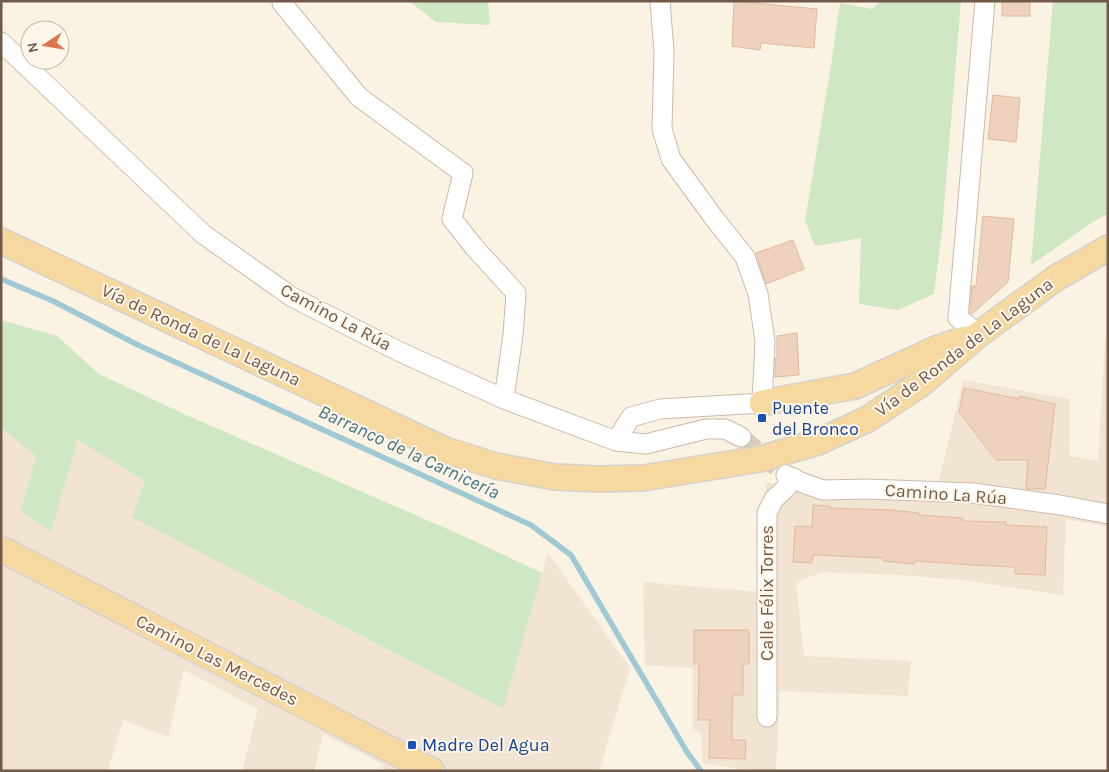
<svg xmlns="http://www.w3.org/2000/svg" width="1109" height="772" font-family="Karla,sans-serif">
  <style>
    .residential { fill: #f1e4d2 }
    .green { fill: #d0e7c3 }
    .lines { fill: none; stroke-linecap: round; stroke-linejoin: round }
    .stream { stroke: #a0c9d3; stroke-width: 5.5 }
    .building { fill: #eed2bd; stroke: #dfba9e }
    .minor-tunnel { stroke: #d8ccbd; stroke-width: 19; stroke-dasharray: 19 9; stroke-linecap: butt }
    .minor-casing { stroke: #cbbaab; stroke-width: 21 }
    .major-casing { stroke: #d7d1cd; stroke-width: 28 }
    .minor { stroke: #fff; stroke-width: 19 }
    .major { stroke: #f5d9a0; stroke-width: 25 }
    .transit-dot { fill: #1a4fb4; stroke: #fef6e9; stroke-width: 2 }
    .labels { text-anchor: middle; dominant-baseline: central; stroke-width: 4; stroke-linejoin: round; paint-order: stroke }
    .street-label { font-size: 18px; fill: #715a4b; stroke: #fef6e9 }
    .transit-label { font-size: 18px; fill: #164399; stroke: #fef6e9; text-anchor: start }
    .water-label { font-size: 19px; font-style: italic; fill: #477683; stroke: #fef6e9 }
  </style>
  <rect width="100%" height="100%" fill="#faf2e3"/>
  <!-- residential -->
  <path class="residential" d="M 1105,339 L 1108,339 L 1108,527 L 1066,519 L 1063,595 L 964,580 L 899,575 L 822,572 L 796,582 L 804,656 L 911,661 L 908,696 L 780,691 L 776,771 L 753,771 L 703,763 L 701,734 L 693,730 L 693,668 L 645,665 L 643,582 L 758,592 L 756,526 L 767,483 L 938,484 L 963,380 L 1070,399 L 1069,456 L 1098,461 Z
    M 1,428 L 36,456 L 21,511 L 51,531 L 78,440 L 146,481 L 133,517 L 502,709 L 548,553 L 630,668 L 599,771 L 383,771 L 384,765 L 323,734 L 314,771 L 242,771 L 258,709 L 184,670 L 168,737 L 123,720 L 108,771 L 1,771 Z"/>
  <!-- green -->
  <path class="green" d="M 409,1 L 488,1 L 490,25 L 436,22 Z
    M 881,1 L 961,1 L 942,231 L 934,294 L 898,310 L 859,304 L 861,238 L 815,246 L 805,220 L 831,65 L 840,3 L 872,9 Z
    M 1053,1 L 1108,1 L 1108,214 L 1096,220 L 1031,265 Z
    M 1,320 L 57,336 L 99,374 L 184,414 L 468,538 L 542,573 L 503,709 L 132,517 L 145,481 L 78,440 L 51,532 L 21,511 L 36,456 L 1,428 Z"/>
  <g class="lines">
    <!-- stream -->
    <path class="stream" d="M 1,279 L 53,301 L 138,345 L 531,525 L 571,555 L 687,752 L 701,771"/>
  </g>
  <!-- building -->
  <path class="building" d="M 734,1 L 817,9 L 814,48 L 761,43 L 760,50 L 732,46 Z
    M 1002,1 L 1030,1 L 1030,16 L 1002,16 Z
    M 993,95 L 1020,98 L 1016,142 L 988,139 Z
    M 983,216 L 1014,219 L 1008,282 L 972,314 L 970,313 L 972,286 L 976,286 Z
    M 793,240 L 804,269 L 766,284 L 756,253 Z
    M 797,333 L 799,375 L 775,377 L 775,358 L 777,358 L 777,336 Z
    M 964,388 L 1019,399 L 1019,396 L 1055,404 L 1045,489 L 1026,489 L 1028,460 L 996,460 L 959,412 Z
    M 813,505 L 830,506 L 830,508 L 891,510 L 919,513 L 919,515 L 963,518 L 963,521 L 1006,522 L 1006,525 L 1047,527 L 1045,575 L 1015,574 L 1015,567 L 972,565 L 915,561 L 914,564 L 883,561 L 883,558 L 813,555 L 812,563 L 793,562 L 795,526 L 812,527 Z
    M 694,630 L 749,630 L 749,664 L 743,664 L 743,695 L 733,695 L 732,717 L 732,740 L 746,740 L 745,759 L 709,758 L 710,720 L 698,720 L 699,664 L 694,664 Z"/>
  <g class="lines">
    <!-- minor-tunnel -->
    <path class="minor-tunnel" d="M 741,437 L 786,475"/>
    <defs>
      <path id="minor" d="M 282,3 L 359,97 L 463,173 L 452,219 L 474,247 L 516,293 L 513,335 L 504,399
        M 1,42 L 203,234 L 292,297 L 398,351 L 504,399 L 616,441 L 646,444 L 706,429 L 725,429 L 741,437
        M 979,334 L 958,318 L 985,1
        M 616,441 L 631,417 L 660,409 L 762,403 L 765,341 L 758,294 L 745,257 L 714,218 L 671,159 L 662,129 L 664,51 L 660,1
        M 786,475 L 803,483 L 823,490 L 867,489 L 973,493 L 1060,505 L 1108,514
        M 767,717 L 767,513 L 774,499 L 783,491 L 794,478"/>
      <path id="major" d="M 1,241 L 445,450 L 496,466 L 555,477 L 599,479 L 643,478 L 760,459 L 818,442 L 868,419 L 922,383 L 979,334 L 1056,278 L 1108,248
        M 762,403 L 855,386 L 936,349 L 965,339
        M 1,549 L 432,771"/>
    </defs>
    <!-- minor casing -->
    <use href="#minor" class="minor-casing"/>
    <!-- major casing -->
    <use href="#major" class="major-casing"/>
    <!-- minor -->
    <use href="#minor" class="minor"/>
    <!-- major -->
    <use href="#major" class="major"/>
  </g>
  <!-- markers -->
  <g class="transit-dot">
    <rect x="757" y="413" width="10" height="10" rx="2.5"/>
    <rect x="407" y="740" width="10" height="10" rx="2.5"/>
  </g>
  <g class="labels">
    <!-- street labels -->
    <g class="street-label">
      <text transform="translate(336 317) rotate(28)">Camino La Rúa</text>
      <text transform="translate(201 335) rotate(25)">Vía de Ronda de La Laguna</text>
      <text transform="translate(964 347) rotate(-37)">Vía de Ronda de La Laguna</text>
      <text transform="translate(946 494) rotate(4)">Camino La Rúa</text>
      <text transform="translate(767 593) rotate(-90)">Calle Félix Torres</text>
      <text transform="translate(217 660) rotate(27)">Camino Las Mercedes</text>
    </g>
    <!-- transit labels -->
    <g class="transit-label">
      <text x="772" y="408">Puente<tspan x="772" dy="21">del Bronco</tspan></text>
      <text x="422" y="745">Madre Del Agua</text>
    </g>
    <!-- water labels -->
    <g class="water-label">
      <text transform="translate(409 452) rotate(25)">Barranco de la Carnicería</text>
    </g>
  </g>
  <!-- border -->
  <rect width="1109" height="772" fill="none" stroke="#715a4b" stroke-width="5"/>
  <!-- north arrow -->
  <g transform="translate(45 45) rotate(258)"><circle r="24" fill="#fef6e9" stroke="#c6b8aa"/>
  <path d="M0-4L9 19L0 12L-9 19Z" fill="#dd7550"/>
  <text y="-8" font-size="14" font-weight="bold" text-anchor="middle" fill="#715a4b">N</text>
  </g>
</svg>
